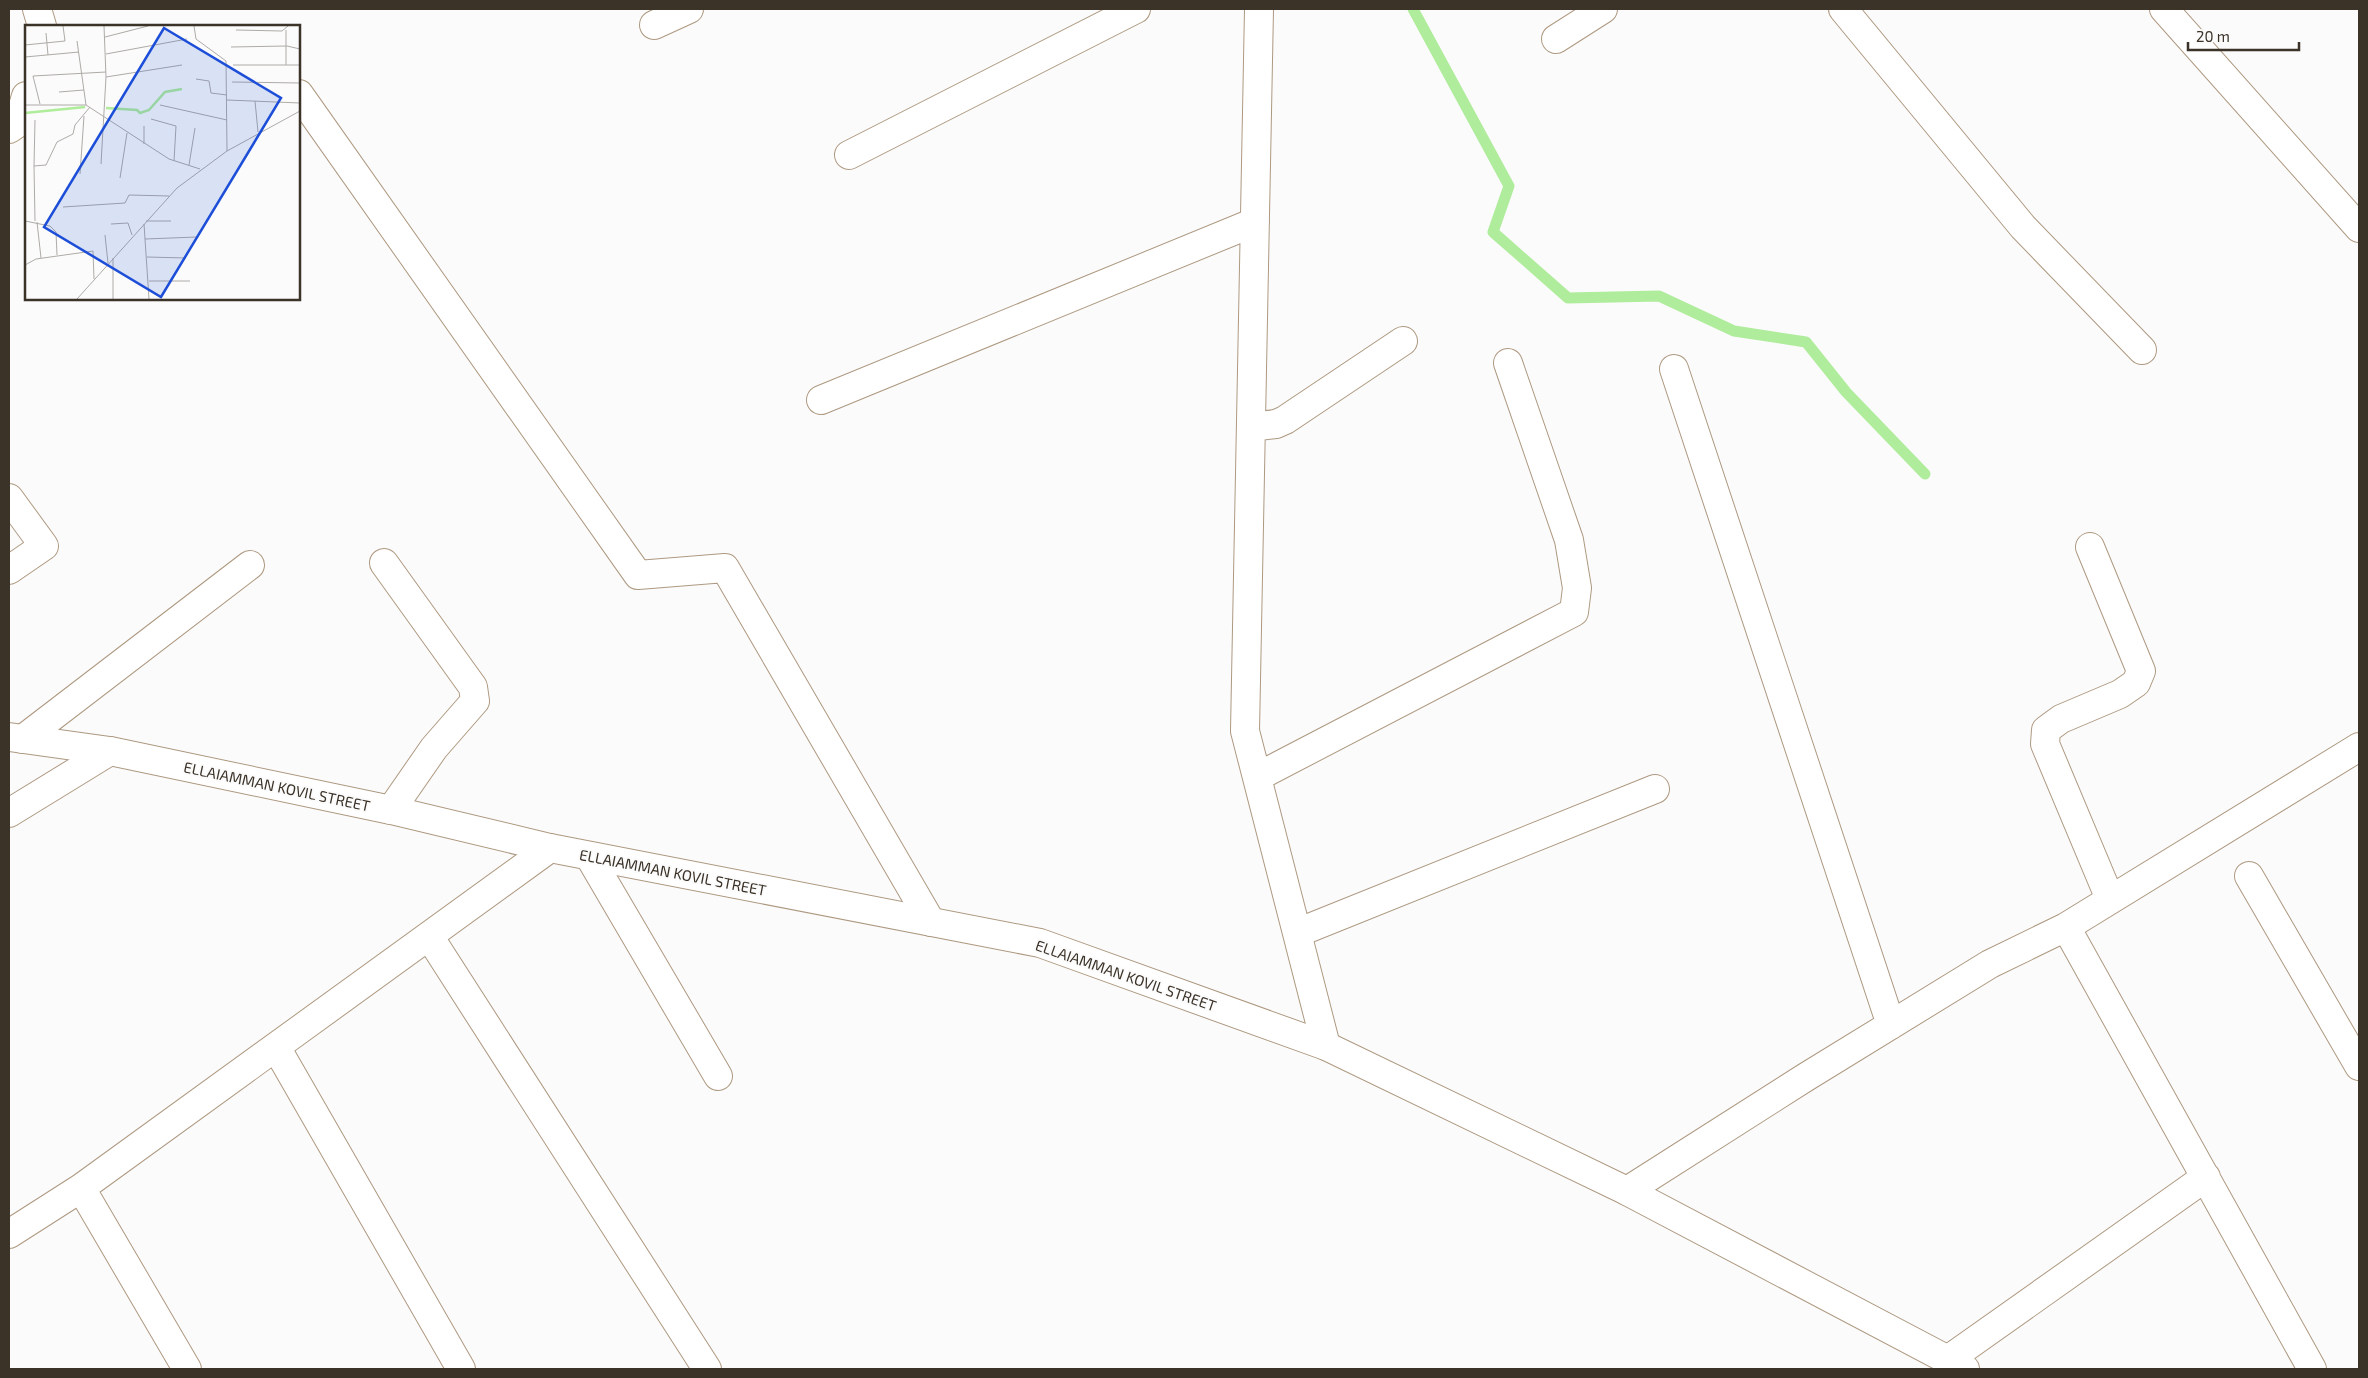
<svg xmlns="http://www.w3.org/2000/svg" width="2368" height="1378" font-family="'Exo 2',sans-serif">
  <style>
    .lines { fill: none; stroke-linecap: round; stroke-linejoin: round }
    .stream { stroke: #afec9b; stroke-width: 11 }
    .minor-casing { stroke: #ae9981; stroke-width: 30 }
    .major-casing { stroke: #ae9981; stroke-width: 30 }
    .minor { stroke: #fff; stroke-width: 28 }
    .major { stroke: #fff; stroke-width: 28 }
    .labels { text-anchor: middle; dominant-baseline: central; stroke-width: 4; stroke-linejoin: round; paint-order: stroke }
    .street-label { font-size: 15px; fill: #3b3228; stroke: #fbfbfb }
    .inset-river { fill: none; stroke: #afec9b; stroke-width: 2.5 }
    .inset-road { fill: none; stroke: #aeaba7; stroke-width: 1 }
    .view { fill: #1d4ed8; fill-opacity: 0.15; stroke: #1d4ed8; stroke-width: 2.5 }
    .inset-edge { fill: none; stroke: #3b3228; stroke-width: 2.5 }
  </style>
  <rect width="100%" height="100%" fill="#fbfbfb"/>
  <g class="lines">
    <!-- stream -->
    <path class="stream" d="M 1413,9 L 1509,186 L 1493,232 L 1568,298 L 1659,296 L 1734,331 L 1806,342 L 1846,392 L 1925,474"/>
    <defs>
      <path id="minor" d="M 37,9 L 42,26
        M 1259,9 L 1245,731 L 1326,1046
        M 1843,9 L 2023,227 L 2142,350
        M 2164,9 L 2359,228
        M 654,25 L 689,9
        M 1556,39 L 1603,9
        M 299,94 L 638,575 L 725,568 L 931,922
        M 9,129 L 18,123 L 26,96
        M 849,155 L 1136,9
        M 1674,369 L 1891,1025
        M 821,400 L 1255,222
        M 1251,427 L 1276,424 L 1285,420 L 1403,341
        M 9,498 L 44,546 L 9,570
        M 2090,547 L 2141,671 L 2136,683 L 2120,694 L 2061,719 L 2046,730 L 2045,744 L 2110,899
        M 384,563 L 473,687 L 475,701 L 434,748 L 391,810
        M 23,739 L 250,565
        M 1257,777 L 1574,612 L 1577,588 L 1569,540 L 1508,363
        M 9,813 L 110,751
        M 589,856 L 718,1076
        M 2249,876 L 2359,1066
        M 2066,927 L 2312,1369
        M 1297,933 L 1655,789
        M 429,936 L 707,1369
        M 276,1047 L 461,1369
        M 81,1188 L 187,1369
        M 1627,1191 L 1806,1077 L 1990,964 L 2066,927 L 2359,747
        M 9,1234 L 81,1188 L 550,848
        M 1949,1359 L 2206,1177"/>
      <path id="major" d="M 9,737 L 110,751 L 391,810 L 550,848 L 1040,943 L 1326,1046 L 1627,1191 L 1965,1369"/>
    </defs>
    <!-- minor casing -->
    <use href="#minor" class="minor-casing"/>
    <!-- major casing -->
    <use href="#major" class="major-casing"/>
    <!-- minor -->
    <use href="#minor" class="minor"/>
    <!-- major -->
    <use href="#major" class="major"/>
  </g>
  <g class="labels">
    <!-- street labels -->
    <g class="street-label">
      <text transform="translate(277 786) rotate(12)">ELLAIAMMAN KOVIL STREET</text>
      <text transform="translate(673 872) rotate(11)">ELLAIAMMAN KOVIL STREET</text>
      <text transform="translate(1126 975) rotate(19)">ELLAIAMMAN KOVIL STREET</text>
    </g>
  </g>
  <!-- overview -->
  <g transform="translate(25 25)">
    <rect width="275" height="275" fill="#fbfbfb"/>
    <path class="inset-river" d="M 81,83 L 112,85 L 115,88 L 124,85 L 140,67 L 157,64M 0,88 L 60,82"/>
    <path class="inset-road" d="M 169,1 L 171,14 L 201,36 L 202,126M 211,5 L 257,6 L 263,1M 21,8 L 23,30M 80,12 L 123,1M 52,16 L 61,80M 0,20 L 40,16 L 38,1M 206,22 L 262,21 L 275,24M 81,29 L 162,14M 0,32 L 54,27M 208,40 L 275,40M 261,40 L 261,5M 81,52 L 157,40M 171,54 L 184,56 L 186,68 L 202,70M 207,57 L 275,58M 34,67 L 59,65M 202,75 L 275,78M 230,76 L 233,107M 15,79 L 8,51 L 81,47M 0,80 L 61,80 L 144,134 L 175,144M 135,80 L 202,95M 126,94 L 151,101 L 149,136M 119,119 L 119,101M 76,139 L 81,52 L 79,1M 164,140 L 170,103M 9,141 L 10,95M 55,149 L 59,91M 95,153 L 102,108M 38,182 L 100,178 L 104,170 L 144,171M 0,196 L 25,201 L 31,207 L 32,230M 10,196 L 9,141 L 21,140 L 32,117 L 48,109 L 50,100 L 65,82M 121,196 L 146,196M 12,197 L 16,233M 86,199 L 103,198 L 107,210M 119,199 L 124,274M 80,210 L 83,238M 120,214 L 172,212M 122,232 L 161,233M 88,233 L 88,274M 0,240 L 11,234 L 68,226 L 69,254M 124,256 L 165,256M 52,274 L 152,163 L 202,126 L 275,86"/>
    <path class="view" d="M 139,3 L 256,73 L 136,272 L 19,202 Z"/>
    <rect width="275" height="275" class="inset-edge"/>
  </g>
  <!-- border -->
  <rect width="2368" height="1378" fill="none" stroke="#3b3228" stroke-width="20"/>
  <!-- scale -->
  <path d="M2188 42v8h111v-8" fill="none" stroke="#3b3228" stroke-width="2.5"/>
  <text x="2196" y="42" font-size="15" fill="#3b3228" stroke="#fbfbfb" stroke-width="4" paint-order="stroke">20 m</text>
</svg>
